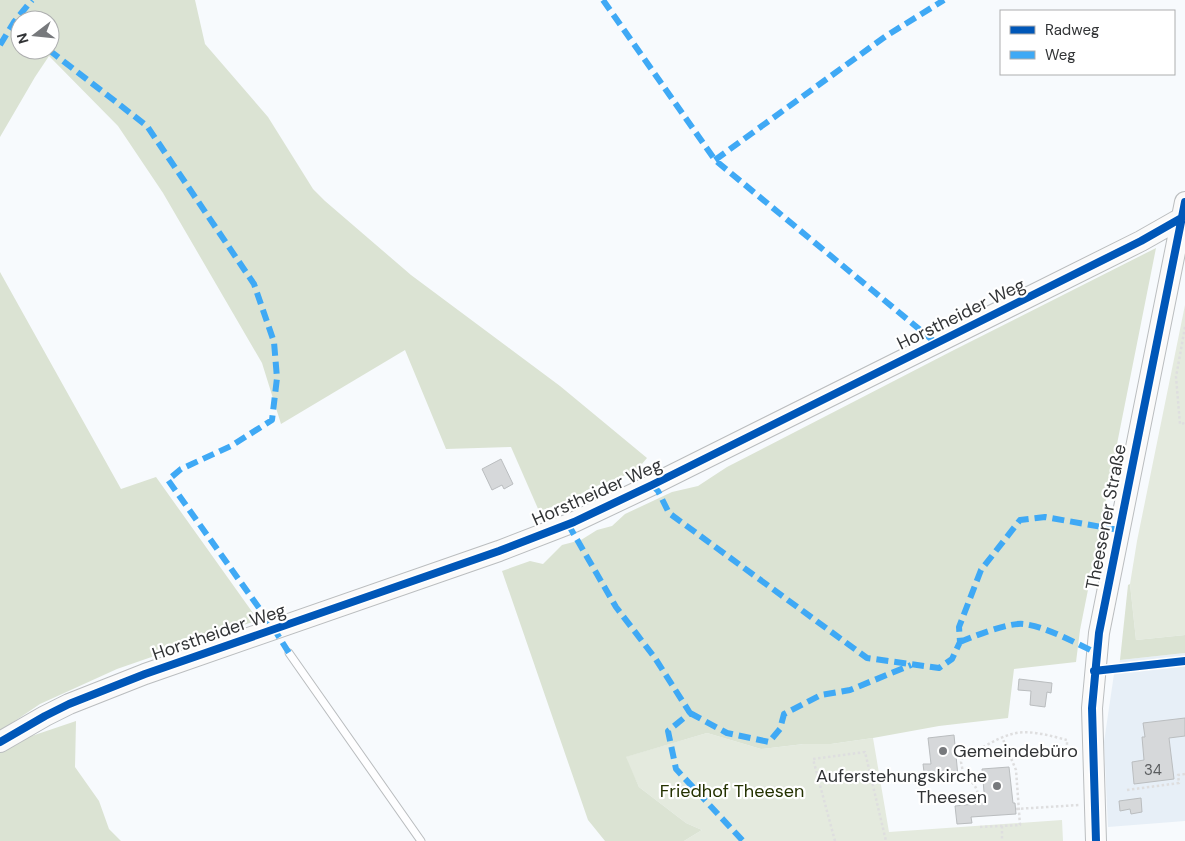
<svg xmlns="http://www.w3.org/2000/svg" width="1185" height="841" font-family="'DM Sans',sans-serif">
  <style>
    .built { fill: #e7eff7 }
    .green { fill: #e4eade }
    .forest { fill: #dbe3d3; fill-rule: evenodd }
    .building { fill: #d6d8da; stroke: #babdbf }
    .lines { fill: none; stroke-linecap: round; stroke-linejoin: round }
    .lane-casing { stroke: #babdbf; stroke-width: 9 }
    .secondary-casing { stroke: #babdbf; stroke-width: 22 }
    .path { stroke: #dededf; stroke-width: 2.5; stroke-dasharray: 2.5 2.5; stroke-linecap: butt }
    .lane { stroke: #fefeff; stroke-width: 7 }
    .secondary { stroke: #fafafa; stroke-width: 20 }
    .quiet { stroke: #3fa9f5; stroke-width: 6; stroke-dasharray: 12 6; stroke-linecap: butt }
    .cycleway-casing { stroke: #fff; stroke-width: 11 }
    .cycleway { stroke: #0057b8; stroke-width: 8 }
    .poi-dot { fill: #77797c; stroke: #fff; stroke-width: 2 }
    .labels { text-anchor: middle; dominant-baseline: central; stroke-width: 4.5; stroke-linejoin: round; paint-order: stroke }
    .number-label { font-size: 15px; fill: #5b5d5f }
    .street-label { font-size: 18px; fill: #323436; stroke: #fff }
    .poi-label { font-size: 18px; fill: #323436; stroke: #fff; text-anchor: start }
    .park-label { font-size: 18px; fill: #243200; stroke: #fff }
  </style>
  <rect width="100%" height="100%" fill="#f7fafd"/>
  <!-- built -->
  <path class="built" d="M 1185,653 L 1185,821 L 1108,827 L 1104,742 L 1114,674 L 1118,672 L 1120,660 Z"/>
  <!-- green -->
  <path class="green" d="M 1185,305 L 1185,635 L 1136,640 L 1130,584 L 1137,541 Z
    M 707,733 L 761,749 L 804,744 L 831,744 L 873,738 L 889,832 L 1062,820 L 1063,841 L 684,841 L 702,830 L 686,823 L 639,787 L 625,757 Z"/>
  <!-- forest -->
  <path class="forest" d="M 0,0 L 195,0 L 205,44 L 268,117 L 313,189 L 325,201 L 411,275 L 560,386 L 647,458 L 636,471 L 589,489 L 565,503 L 539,511 L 511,447 L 446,449 L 405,350 L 281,424 L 262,363 L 163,193 L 118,126 L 49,56 L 35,77 L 0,137 ZM 20,20 L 50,20 L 50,50 L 20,50 Z
    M 1156,248 L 1080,630 L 1076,662 L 1014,669 L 1008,718 L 939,726 L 873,738 L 831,744 L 804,744 L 761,749 L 707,733 L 626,757 L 639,787 L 686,823 L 702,830 L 684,841 L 605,841 L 588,820 L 502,571 L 530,561 L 543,564 L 562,545 L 581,540 L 597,530 L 612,526 L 625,514 L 672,492 L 698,486 L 727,467 L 952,351 Z
    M 0,272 L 121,489 L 156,477 L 258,620 L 117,669 L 40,704 L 0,731 Z
    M 1130,584 L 1136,640 L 1185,635 L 1185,653 L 1120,660 L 1128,585 Z
    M 76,721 L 75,767 L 99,801 L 109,829 L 121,841 L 0,841 L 0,749 L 8,744 Z"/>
  <!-- building -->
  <path class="building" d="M 501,459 L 513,484 L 504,489 L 502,485 L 492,490 L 482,469 Z
    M 1019,679 L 1052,683 L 1051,693 L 1047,692 L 1045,707 L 1030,705 L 1031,691 L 1018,690 Z
    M 1185,718 L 1185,736 L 1169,738 L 1174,779 L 1134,784 L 1132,762 L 1144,760 L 1142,737 L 1145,737 L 1143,723 Z
    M 954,735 L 958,776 L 925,780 L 923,764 L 931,764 L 928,738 Z
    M 1009,767 L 1013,803 L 1015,803 L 1016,814 L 971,817 L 972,823 L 957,824 L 955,806 L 985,803 L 982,769 Z
    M 1141,798 L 1142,812 L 1131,814 L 1130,809 L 1120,811 L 1119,801 Z"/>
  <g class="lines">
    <defs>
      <path id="lane" d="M 289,653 L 421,841"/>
      <path id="secondary" d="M 0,742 L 45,716 L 69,704 L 145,674 L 499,551 L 574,522 L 652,485 L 1141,241 L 1185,216
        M 1096,841 L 1092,708 L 1099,633 L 1185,202"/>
    </defs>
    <!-- lane casing -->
    <use href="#lane" class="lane-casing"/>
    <!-- secondary casing -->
    <use href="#secondary" class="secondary-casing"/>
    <!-- path -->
    <path class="path" d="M 1185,327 L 1176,377 L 1180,424 L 1185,423
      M 1127,790 L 1179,783 L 1178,775 L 1185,774
      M 979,803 C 978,789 976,784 964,777 L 961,762 L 962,758 C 978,751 996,738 1012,734 C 1029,729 1051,736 1067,740 L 1067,745
      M 1016,809 L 1079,805
      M 1002,826 L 1002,841
      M 980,827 L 1020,825 L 1016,770 L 1002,737
      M 835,841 L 813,759 L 865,752 L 886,841"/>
    <!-- lane -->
    <use href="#lane" class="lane"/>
    <!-- secondary -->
    <use href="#secondary" class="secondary"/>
    <!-- quiet -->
    <path class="quiet" d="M 603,0 L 715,160 L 936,343
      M 0,45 L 14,22 L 32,0
      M 49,50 L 147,126 L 254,284 L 274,342 L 277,378 L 272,420 L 231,446 L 181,469 L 168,480 L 274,629 L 289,653
      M 715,160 L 886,36 L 944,0
      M 652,485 L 658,491 L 669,513 L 867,658 L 939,668 L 952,659 L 960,642 L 959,627 L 981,570 L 1020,520 L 1045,517 L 1119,530
      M 568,524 L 616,607 L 655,658 L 690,713 L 668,731 L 676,769 L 743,841
      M 960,642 C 974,636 1010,622 1024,624 C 1047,627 1075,643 1097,653
      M 690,713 L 727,733 L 769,742 L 780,729 L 784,714 L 821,695 L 850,690 L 911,665"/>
    <defs>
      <path id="cycleway" d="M 1094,671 L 1185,661
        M 0,742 L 45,716 L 69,704 L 145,674 L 499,551 L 574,522 L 652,485 L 1141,241 L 1185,216
        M 1096,841 L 1092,708 L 1099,633 L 1185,202"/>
    </defs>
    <!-- cycleway casing -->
    <use href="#cycleway" class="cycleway-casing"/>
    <!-- cycleway -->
    <use href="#cycleway" class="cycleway"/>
  </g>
  <!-- markers -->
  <g class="poi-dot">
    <circle cx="943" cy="751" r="5"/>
    <circle cx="997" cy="786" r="5"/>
  </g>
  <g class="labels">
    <!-- number labels -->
    <g class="number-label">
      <text x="1153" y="770">34</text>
    </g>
    <!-- street labels -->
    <g class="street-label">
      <text transform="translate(961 314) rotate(-26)">Horstheider Weg</text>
      <text transform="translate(597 492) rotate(-24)">Horstheider Weg</text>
      <text transform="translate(1106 517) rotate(-79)">Theesener Straße</text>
      <text transform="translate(219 632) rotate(-19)">Horstheider Weg</text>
    </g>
    <!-- poi labels -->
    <g class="poi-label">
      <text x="953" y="751">Gemeindebüro</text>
      <text x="987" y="776" text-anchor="end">Auferstehungskirche<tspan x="987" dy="21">Theesen</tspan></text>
    </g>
    <!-- park labels -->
    <g class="park-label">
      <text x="732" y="791">Friedhof Theesen</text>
    </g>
  </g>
  <!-- legend -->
  <rect x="1000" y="10" width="175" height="65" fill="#ffffff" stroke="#adaeaf"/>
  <rect x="1010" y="26" width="25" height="8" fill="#0057b8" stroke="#adaeaf"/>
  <text x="1045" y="35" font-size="15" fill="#323436">Radweg</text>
  <rect x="1010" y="51" width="25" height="8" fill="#3fa9f5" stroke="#adaeaf"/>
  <text x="1045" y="60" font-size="15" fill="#323436">Weg</text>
  <!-- north arrow -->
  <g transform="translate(35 35) rotate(254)"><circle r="24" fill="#ffffff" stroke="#adaeaf"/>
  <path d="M0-4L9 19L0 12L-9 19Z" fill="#77797c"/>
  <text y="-8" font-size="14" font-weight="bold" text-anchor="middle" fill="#323436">N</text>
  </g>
</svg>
